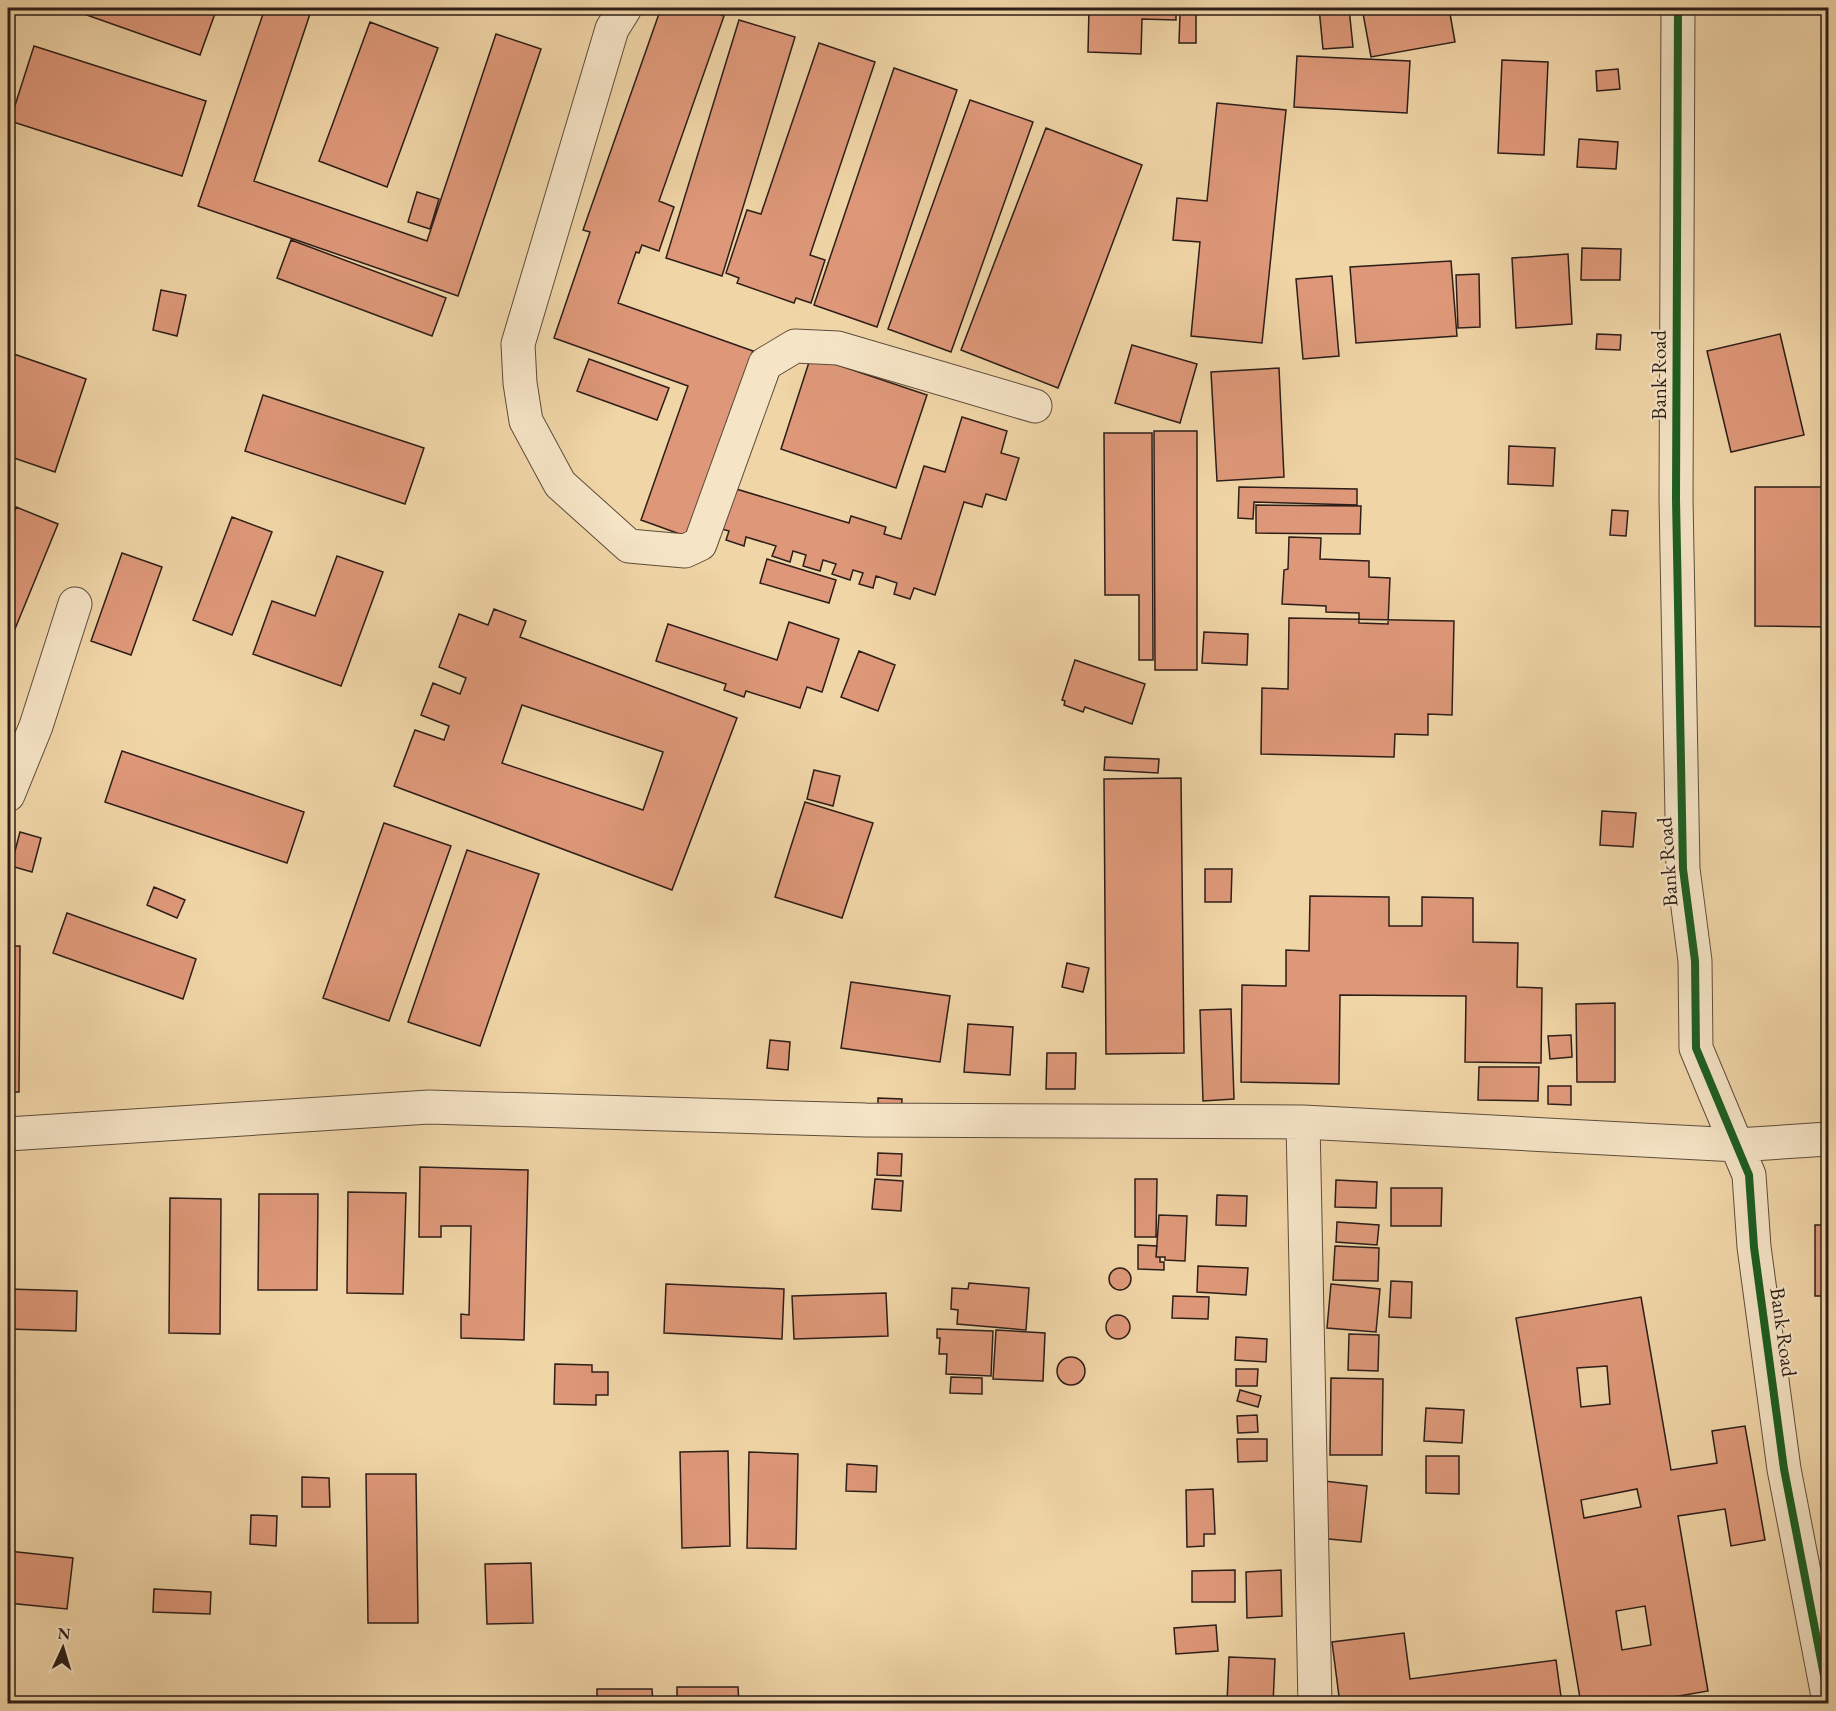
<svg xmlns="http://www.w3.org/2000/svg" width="1836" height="1711" font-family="'EB Garamond',serif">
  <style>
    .building { fill: #de9879; stroke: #2d1e19; stroke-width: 1.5; fill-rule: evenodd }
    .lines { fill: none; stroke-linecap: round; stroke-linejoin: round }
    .minor-casing { stroke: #5e4c3c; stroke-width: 35 }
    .minor { stroke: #f5e4c6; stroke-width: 33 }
    .cycleway-casing { stroke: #f5e4c6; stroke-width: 11 }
    .cycleway { stroke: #1b5e20; stroke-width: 8 }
    .labels { text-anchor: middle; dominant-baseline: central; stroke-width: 4.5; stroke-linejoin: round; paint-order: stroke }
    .street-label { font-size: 21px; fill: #2d1e19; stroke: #f5e4c6 }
  </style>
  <rect width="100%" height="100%" fill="#f0d5a7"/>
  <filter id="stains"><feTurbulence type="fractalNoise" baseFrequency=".00333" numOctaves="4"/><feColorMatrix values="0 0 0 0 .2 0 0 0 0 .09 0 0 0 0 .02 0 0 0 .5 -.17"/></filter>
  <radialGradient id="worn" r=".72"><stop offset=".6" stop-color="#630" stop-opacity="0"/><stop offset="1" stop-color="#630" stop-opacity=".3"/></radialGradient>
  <!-- building -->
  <path class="building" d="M 67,8 L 217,8 L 200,55 Z
    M 265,8 L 312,8 L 254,181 L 427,241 L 496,34 L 541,49 L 458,296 L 198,206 Z
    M 661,8 L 700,8 L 724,16 L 659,201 L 674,207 L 659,251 L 642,245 L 639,253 L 636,252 L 618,303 L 753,351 L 688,537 L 641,520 L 688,386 L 554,338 L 590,232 L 583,230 Z
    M 1089,8 L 1176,8 L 1176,20 L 1142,19 L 1141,54 L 1088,52 Z
    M 1319,8 L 1349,8 L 1353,47 L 1323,49 Z
    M 1362,8 L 1449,8 L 1455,42 L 1371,57 Z
    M 1180,14 L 1196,14 L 1196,43 L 1179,43 Z
    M 739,20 L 795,37 L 722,276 L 666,258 Z
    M 370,22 L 438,48 L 387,187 L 319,161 Z
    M 819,43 L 875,62 L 810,255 L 825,260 L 811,303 L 796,298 L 794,303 L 737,283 L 739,278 L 726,273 L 747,210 L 761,214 Z
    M 34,46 L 206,101 L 182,176 L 10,121 Z
    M 1297,56 L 1410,61 L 1407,113 L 1294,107 Z
    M 1502,60 L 1548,62 L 1544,155 L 1498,153 Z
    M 894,68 L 957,90 L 877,327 L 814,305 Z
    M 1618,69 L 1620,89 L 1597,91 L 1596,71 Z
    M 970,100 L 1033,122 L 951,352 L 888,329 Z
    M 1217,103 L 1286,110 L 1262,343 L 1191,336 L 1200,242 L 1173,240 L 1177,198 L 1207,201 Z
    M 1046,128 L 1142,165 L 1058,388 L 961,350 Z
    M 1579,139 L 1618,142 L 1616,169 L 1577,167 Z
    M 417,192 L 439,199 L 430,229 L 408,222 Z
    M 291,240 L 446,298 L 432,336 L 277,278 Z
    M 1582,248 L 1621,249 L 1620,280 L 1581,280 Z
    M 1568,254 L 1572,324 L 1516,328 L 1512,258 Z
    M 1451,261 L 1457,336 L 1356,343 L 1350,267 Z
    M 1479,274 L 1480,327 L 1458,328 L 1456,275 Z
    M 1332,276 L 1339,356 L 1303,359 L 1296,279 Z
    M 161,290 L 186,295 L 177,336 L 153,330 Z
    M 1597,334 L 1621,335 L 1620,350 L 1596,349 Z
    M 1780,334 L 1804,435 L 1731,452 L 1707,351 Z
    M 1132,345 L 1197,364 L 1180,423 L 1115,403 Z
    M 8,352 L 86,379 L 55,472 L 8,456 Z
    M 811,356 L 927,395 L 896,488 L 781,449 Z
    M 589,359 L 669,388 L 657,420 L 577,391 Z
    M 1279,368 L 1284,477 L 1217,481 L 1211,372 Z
    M 263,395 L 424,448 L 405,504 L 245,451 Z
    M 962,417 L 1007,431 L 1001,453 L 1019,458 L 1006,500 L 986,494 L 982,507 L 964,502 L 935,595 L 914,588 L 910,599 L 894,594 L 897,583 L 876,576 L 873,588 L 859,584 L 863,573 L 853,570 L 850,580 L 832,574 L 836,564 L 823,560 L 820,571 L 803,566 L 806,555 L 793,551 L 790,562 L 772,556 L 776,546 L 746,537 L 744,546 L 726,540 L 729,531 L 711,526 L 723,485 L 849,523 L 851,516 L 886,527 L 884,534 L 901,539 L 924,466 L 945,472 Z
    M 1154,431 L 1197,431 L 1197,670 L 1155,670 Z
    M 1104,433 L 1152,433 L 1153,660 L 1139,660 L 1139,595 L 1105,595 Z
    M 1509,446 L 1555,448 L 1553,486 L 1508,484 Z
    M 1239,487 L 1357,489 L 1357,505 L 1254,502 L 1253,519 L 1238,518 Z
    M 1755,487 L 1828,487 L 1828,627 L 1755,626 Z
    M 1256,505 L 1361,506 L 1360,534 L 1256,533 Z
    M 16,507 L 58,524 L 8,646 L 8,527 Z
    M 1612,510 L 1628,511 L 1626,536 L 1610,535 Z
    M 232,517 L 272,532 L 232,635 L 193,620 Z
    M 1289,537 L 1321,538 L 1320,559 L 1369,561 L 1369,577 L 1390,578 L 1388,624 L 1359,623 L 1359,613 L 1326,612 L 1326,606 L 1282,604 L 1284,570 L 1288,569 Z
    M 122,553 L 162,567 L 131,655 L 91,641 Z
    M 337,556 L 383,572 L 341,686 L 253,654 L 272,601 L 315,616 Z
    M 767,559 L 836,580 L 829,603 L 760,583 Z
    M 494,609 L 526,621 L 520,637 L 737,718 L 672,890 L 394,786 L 415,730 L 444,740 L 449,726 L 421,715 L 433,683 L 460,694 L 466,678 L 439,667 L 459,614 L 488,625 ZM 522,705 L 663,752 L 643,810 L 502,763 Z
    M 1289,618 L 1454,621 L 1452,715 L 1428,714 L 1428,735 L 1395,734 L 1394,757 L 1261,754 L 1262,688 L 1288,689 Z
    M 789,622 L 839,639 L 822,692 L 807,687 L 800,708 L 746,691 L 744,697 L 724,690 L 726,684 L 656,661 L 668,624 L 777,660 Z
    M 1204,632 L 1248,634 L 1247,665 L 1202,663 Z
    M 859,651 L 895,665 L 878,711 L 841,697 Z
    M 1075,660 L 1145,684 L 1132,724 L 1085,707 L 1083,712 L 1064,705 L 1065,701 L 1062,700 Z
    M 122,751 L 304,812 L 287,863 L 105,802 Z
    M 1105,757 L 1159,759 L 1158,773 L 1104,770 Z
    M 814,770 L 840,776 L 833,806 L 807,799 Z
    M 1181,778 L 1184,1053 L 1106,1054 L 1104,779 Z
    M 805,802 L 873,823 L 842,918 L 775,897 Z
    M 1602,811 L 1636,813 L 1633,847 L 1600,845 Z
    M 384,823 L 451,846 L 389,1021 L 323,998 Z
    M 20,832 L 41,838 L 32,872 L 11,866 Z
    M 467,850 L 539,874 L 480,1046 L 408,1022 Z
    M 1205,869 L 1232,869 L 1231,902 L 1205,902 Z
    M 154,887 L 185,900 L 177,918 L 147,905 Z
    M 1310,896 L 1389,897 L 1389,926 L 1422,926 L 1422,897 L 1473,898 L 1473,942 L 1518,943 L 1517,987 L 1542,988 L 1541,1063 L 1465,1062 L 1466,996 L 1340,995 L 1339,1084 L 1241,1082 L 1242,985 L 1286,986 L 1286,950 L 1309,951 Z
    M 67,913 L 196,959 L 183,999 L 53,953 Z
    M 8,946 L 20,946 L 19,1092 L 8,1092 Z
    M 1067,963 L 1089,968 L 1083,992 L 1062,987 Z
    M 851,982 L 950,996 L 940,1062 L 841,1048 Z
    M 1615,1003 L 1615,1082 L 1577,1082 L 1576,1004 Z
    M 1231,1009 L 1234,1099 L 1203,1101 L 1200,1010 Z
    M 968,1024 L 1013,1027 L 1010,1075 L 964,1072 Z
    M 1571,1035 L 1572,1057 L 1550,1059 L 1548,1036 Z
    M 770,1040 L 790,1042 L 788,1070 L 767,1068 Z
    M 1047,1053 L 1076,1053 L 1075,1089 L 1046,1089 Z
    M 1479,1067 L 1539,1067 L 1538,1101 L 1478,1100 Z
    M 1548,1086 L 1571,1086 L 1571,1105 L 1548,1104 Z
    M 878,1098 L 902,1099 L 901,1118 L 878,1118 Z
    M 878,1153 L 902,1154 L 901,1176 L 877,1175 Z
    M 420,1167 L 528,1170 L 524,1340 L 461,1338 L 461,1314 L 469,1315 L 471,1226 L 441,1226 L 441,1237 L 419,1237 Z
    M 875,1179 L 903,1181 L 901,1211 L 872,1209 Z
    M 1135,1179 L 1157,1179 L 1156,1237 L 1135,1237 Z
    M 1336,1180 L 1377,1182 L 1376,1208 L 1335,1207 Z
    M 1391,1188 L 1442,1188 L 1441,1226 L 1391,1226 Z
    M 348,1192 L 406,1193 L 403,1294 L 347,1293 Z
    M 259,1194 L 318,1194 L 317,1290 L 258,1290 Z
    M 1217,1195 L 1247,1196 L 1246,1226 L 1216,1225 Z
    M 170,1198 L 221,1199 L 220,1334 L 169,1333 Z
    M 1159,1215 L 1187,1216 L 1185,1261 L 1165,1260 L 1165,1257 L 1156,1257 Z
    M 1337,1222 L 1379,1225 L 1377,1245 L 1336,1242 Z
    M 1815,1225 L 1828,1225 L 1828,1296 L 1815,1296 Z
    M 1138,1245 L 1157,1246 L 1156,1257 L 1160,1257 L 1160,1262 L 1164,1262 L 1164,1270 L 1138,1269 Z
    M 1335,1246 L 1379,1248 L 1378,1281 L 1333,1280 Z
    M 1198,1266 L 1248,1268 L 1246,1295 L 1197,1292 Z
    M1109 1279a11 11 0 1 1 22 0a11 11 0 1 1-22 0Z
    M 1391,1281 L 1412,1282 L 1411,1318 L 1389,1317 Z
    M 969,1283 L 1029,1288 L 1026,1330 L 957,1324 L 958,1310 L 951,1309 L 952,1288 L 968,1289 Z
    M 666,1284 L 784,1289 L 782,1339 L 664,1333 Z
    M 1331,1284 L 1380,1289 L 1376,1332 L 1327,1328 Z
    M 8,1289 L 77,1291 L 76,1331 L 8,1329 Z
    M 886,1293 L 888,1336 L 794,1339 L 792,1296 Z
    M 1173,1296 L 1209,1297 L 1208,1319 L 1172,1318 Z
    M 1641,1297 L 1671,1470 L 1717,1463 L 1712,1431 L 1745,1426 L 1765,1540 L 1731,1546 L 1725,1509 L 1678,1516 L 1708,1691 L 1633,1704 L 1581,1704 L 1516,1318 ZM 1607,1366 L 1610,1404 L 1581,1407 L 1577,1368 ZM 1637,1489 L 1641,1507 L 1584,1518 L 1581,1500 ZM 1645,1606 L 1651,1645 L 1622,1650 L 1616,1611 Z
    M1106 1327a12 12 0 1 1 24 0a12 12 0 1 1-24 0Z
    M 937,1329 L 993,1331 L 991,1376 L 946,1374 L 947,1354 L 939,1354 L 940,1338 L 937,1338 Z
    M 996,1330 L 1045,1333 L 1043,1381 L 993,1379 Z
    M 1349,1334 L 1379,1335 L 1378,1371 L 1348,1370 Z
    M 1236,1337 L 1267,1339 L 1266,1362 L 1235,1360 Z
    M1057 1371a14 14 0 1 1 28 0a14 14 0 1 1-28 0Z
    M 555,1364 L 592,1365 L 592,1372 L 608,1372 L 608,1395 L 596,1395 L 596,1405 L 554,1404 Z
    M 1236,1369 L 1258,1369 L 1257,1386 L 1236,1386 Z
    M 951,1377 L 982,1378 L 982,1394 L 950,1393 Z
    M 1331,1378 L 1383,1379 L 1382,1455 L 1330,1455 Z
    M 1240,1390 L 1261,1396 L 1258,1407 L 1237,1401 Z
    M 1426,1408 L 1464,1410 L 1462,1443 L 1424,1441 Z
    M 1257,1415 L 1258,1432 L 1238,1433 L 1237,1416 Z
    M 1237,1439 L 1267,1439 L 1267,1461 L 1238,1462 Z
    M 728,1451 L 730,1546 L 682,1548 L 680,1452 Z
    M 749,1452 L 798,1454 L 796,1549 L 747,1548 Z
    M 1426,1456 L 1459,1456 L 1459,1494 L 1426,1493 Z
    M 847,1464 L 877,1466 L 876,1492 L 846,1491 Z
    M 366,1474 L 416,1474 L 418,1623 L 368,1623 Z
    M 302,1477 L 329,1478 L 330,1507 L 302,1507 Z
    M 1324,1481 L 1367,1486 L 1361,1542 L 1318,1538 Z
    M 1213,1489 L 1215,1534 L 1204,1534 L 1204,1546 L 1187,1547 L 1186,1490 Z
    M 251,1515 L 277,1516 L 276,1546 L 250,1544 Z
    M 8,1551 L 73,1558 L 67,1609 L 8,1603 Z
    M 531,1563 L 533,1623 L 487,1624 L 485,1564 Z
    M 1235,1570 L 1235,1602 L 1192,1602 L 1192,1571 Z
    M 1281,1570 L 1282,1616 L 1247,1618 L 1246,1572 Z
    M 154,1589 L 211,1592 L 210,1614 L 153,1612 Z
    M 1216,1625 L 1218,1651 L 1176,1654 L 1174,1628 Z
    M 1404,1633 L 1410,1679 L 1556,1660 L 1562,1704 L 1530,1704 L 1529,1701 L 1506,1704 L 1340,1704 L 1332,1642 Z
    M 1229,1657 L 1275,1659 L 1273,1704 L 1227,1703 Z
    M 677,1687 L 738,1687 L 739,1704 L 677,1704 Z
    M 597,1689 L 652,1689 L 653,1704 L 597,1704 Z
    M 211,1700 L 211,1704 L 199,1704 L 199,1701 Z
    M 285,1700 L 335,1700 L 335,1704 L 285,1704 Z"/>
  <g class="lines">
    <defs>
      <path id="minor" d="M 625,8 L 612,29 L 518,344 L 520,383 L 526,421 L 560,484 L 629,546 L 685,551 L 700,544 L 765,364 L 795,346 L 838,348 L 1035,406
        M 1678,8 L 1676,499 L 1683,869 L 1695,961 L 1696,1048 L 1749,1175 L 1754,1247 L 1784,1469 L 1828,1696
        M 8,795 L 36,726 L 75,604
        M 1303,1122 L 1315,1704
        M 8,1134 L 429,1107 L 866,1120 L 1303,1122 L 1737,1145 L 1828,1139"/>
    </defs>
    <!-- minor casing -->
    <use href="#minor" class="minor-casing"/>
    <!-- minor -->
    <use href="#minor" class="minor"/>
    <defs>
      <path id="cycleway" d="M 1678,8 L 1676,499 L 1683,869 L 1695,961 L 1696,1048 L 1749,1175 L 1754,1247 L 1784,1469 L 1828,1696"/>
    </defs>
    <!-- cycleway casing -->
    <use href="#cycleway" class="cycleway-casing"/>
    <!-- cycleway -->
    <use href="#cycleway" class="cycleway"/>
  </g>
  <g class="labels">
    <!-- street labels -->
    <g class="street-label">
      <text transform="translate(1658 375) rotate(-90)">Bank Road</text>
      <text transform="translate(1667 862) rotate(-94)">Bank Road</text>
      <text transform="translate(1784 1332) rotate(82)">Bank Road</text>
    </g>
  </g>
  <!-- margin -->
  <rect width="1836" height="1711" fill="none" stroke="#f0d5a7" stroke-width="30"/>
  <rect x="9" y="9" width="1818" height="1693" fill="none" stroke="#2d1e19" stroke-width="3"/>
  <rect x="15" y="15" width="1806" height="1681" fill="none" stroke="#2d1e19" stroke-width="1.5"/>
  <!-- north arrow -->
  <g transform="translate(63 1648) rotate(4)" stroke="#f5e4c6" stroke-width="4.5" paint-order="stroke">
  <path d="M0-4.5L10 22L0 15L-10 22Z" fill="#2d1e19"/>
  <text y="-9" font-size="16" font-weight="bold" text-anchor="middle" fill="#2d1e19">N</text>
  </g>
  <rect width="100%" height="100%" filter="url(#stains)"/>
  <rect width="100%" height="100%" fill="url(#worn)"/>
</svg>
